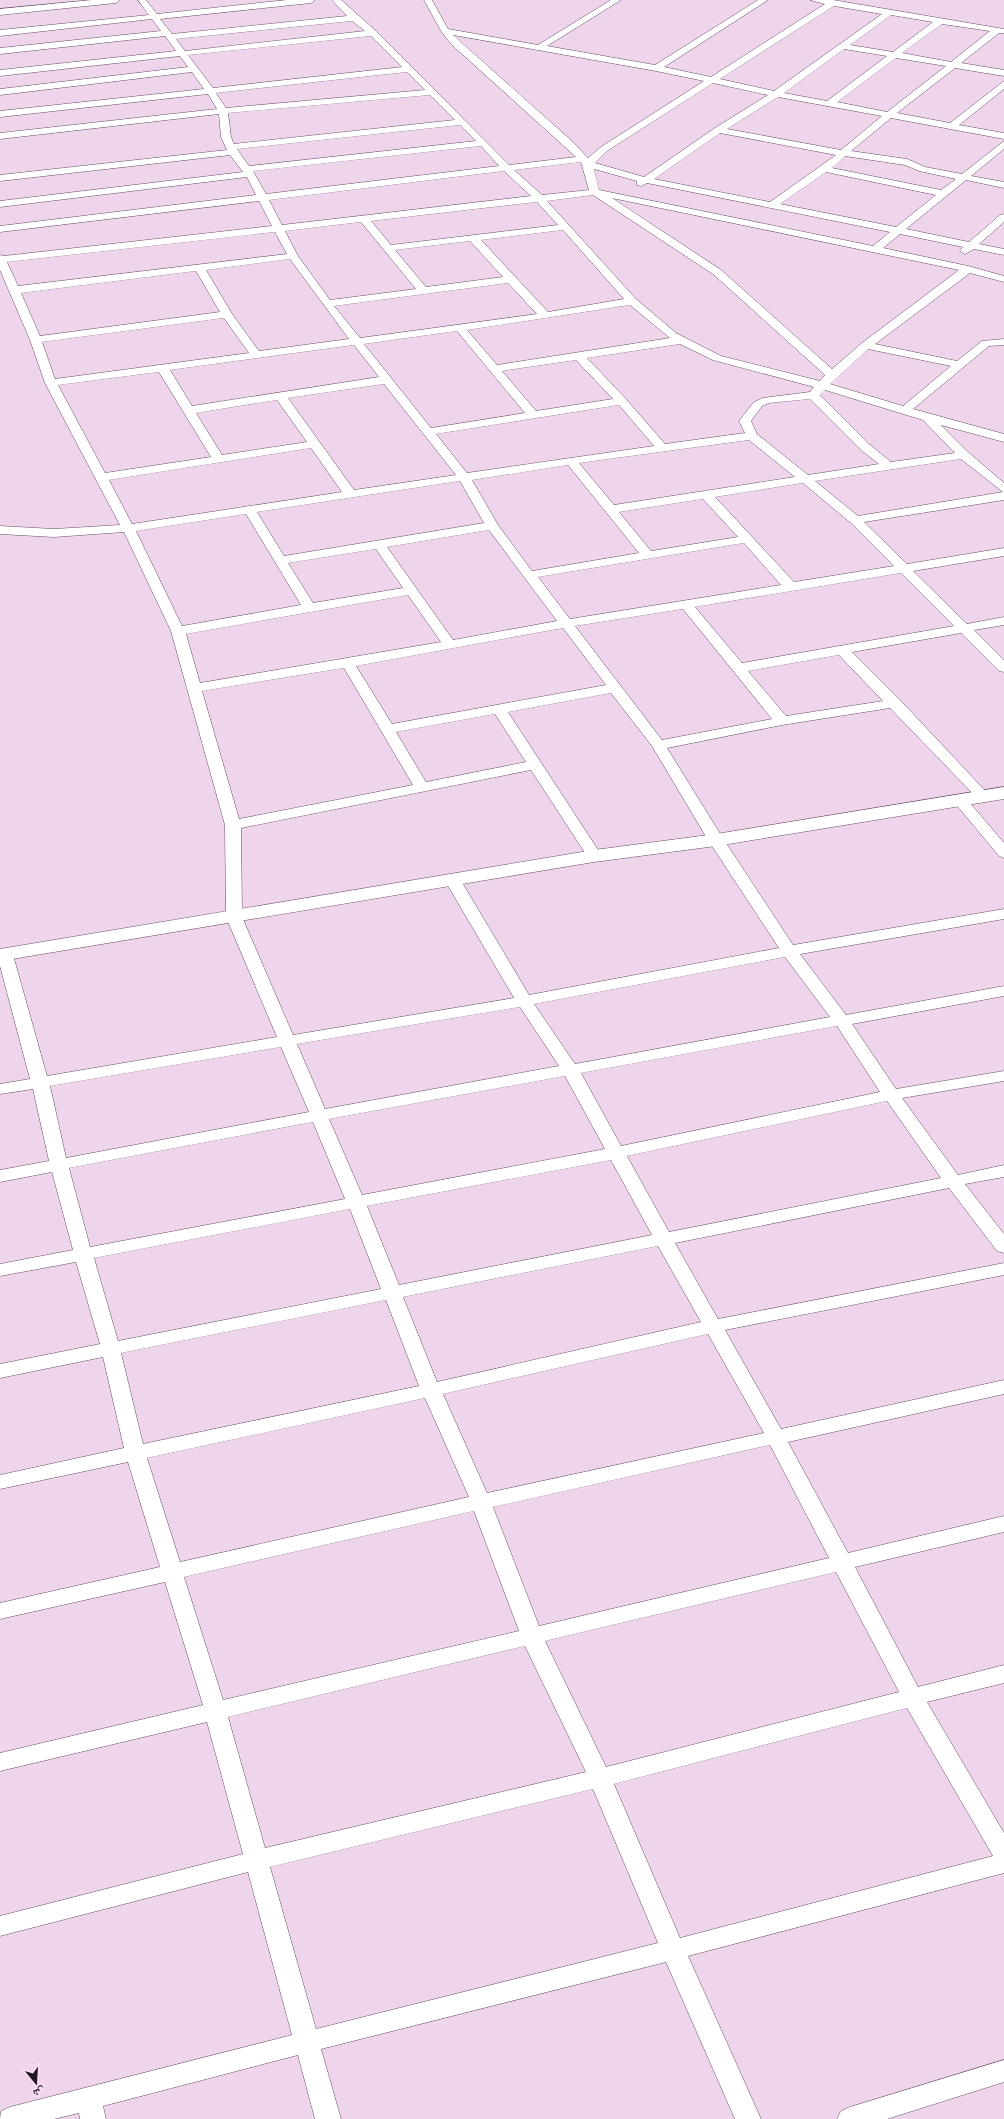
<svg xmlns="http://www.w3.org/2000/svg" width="1004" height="2119" font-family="'Alegreya Sans','Noto Naskh Arabic',sans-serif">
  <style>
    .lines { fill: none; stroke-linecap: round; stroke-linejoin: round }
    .minor-casing { stroke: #644e62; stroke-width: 1 }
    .tertiary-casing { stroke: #644e62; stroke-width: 1 }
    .minor { fill: #fff; fill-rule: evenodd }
    .tertiary { fill: #fff; fill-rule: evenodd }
  </style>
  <rect width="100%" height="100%" fill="#efd5ec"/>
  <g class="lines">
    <defs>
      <path id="minor" d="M 92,0 L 120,0 L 116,3 L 0,15 L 0,9 Z
        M 138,0 L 146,0 L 157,14 L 287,0 L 315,0 L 311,3 L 160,19 L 172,34 L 347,16 L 332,0 L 341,0 L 376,31 L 509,165 L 576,157 L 451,44 L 441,31 L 424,0 L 432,0 L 448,29 L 538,45 L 611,0 L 621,0 L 547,46 L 655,65 L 758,0 L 768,0 L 664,67 L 711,77 L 825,4 L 810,0 L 833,0 L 1004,29 L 1004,33 L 999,33 L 961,63 L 1004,70 L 1004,76 L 955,68 L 897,113 L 950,123 L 1004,81 L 1004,89 L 959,125 L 1004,133 L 1004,139 L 891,118 L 851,151 L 907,159 L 925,167 L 962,174 L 1004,141 L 1004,149 L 971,176 L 1004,182 L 1004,188 L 966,180 L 906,229 L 969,242 L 1000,215 L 1004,214 L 1004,222 L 979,244 L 1004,249 L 1004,255 L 974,249 L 965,254 L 960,251 L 963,247 L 900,234 L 883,248 L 968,266 L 1004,276 L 1004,282 L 970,273 L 875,344 L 957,361 L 982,341 L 1004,339 L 1004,345 L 989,346 L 913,409 L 1004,434 L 1004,442 L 941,425 L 968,452 L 1004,483 L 1004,500 L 864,522 L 907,564 L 1004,548 L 1004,556 L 913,571 L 967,624 L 1004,617 L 1004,625 L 974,630 L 1004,660 L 1004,672 L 999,671 L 961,633 L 852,652 L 900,700 L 990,796 L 988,799 L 978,799 L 890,708 L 782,725 L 667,748 L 724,840 L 793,945 L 1004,909 L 1004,919 L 800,954 L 846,1015 L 1004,986 L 1004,996 L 852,1024 L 896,1089 L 1004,1071 L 1004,1081 L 902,1098 L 958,1175 L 1004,1165 L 1004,1177 L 965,1184 L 1004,1234 L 1004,1253 L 997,1251 L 949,1188 L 675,1243 L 718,1319 L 1004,1263 L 1004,1275 L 725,1330 L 781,1429 L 1004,1380 L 1004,1394 L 788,1442 L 848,1553 L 1004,1516 L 1004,1532 L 855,1567 L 918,1687 L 1004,1665 L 1004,1683 L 927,1702 L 1004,1833 L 1004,1873 L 688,1956 L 761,2119 L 735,2119 L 666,1962 L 321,2049 L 341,2119 L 315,2119 L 298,2055 L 103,2106 L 106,2119 L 80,2119 L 79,2113 L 54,2119 L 0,2119 L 1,2111 L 10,2107 L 292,2035 L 248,1872 L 0,1936 L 0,1916 L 243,1854 L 207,1722 L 0,1771 L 0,1753 L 203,1705 L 165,1582 L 0,1619 L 0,1603 L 160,1567 L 128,1462 L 0,1489 L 0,1475 L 124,1448 L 103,1357 L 0,1378 L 0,1364 L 100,1344 L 76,1262 L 0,1276 L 0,1264 L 73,1250 L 52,1172 L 0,1182 L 0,1170 L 49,1161 L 33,1089 L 0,1094 L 0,1084 L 30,1079 L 0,966 L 0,951 L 11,952 L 13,955 L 47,1076 L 277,1037 L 226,917 L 225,825 L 171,631 L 124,532 L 54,537 L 0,534 L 0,526 L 54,529 L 120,525 L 45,383 L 30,340 L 0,270 L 0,255 L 4,256 L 272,226 L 259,201 L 0,232 L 0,226 L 256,195 L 247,177 L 0,207 L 0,201 L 243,172 L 230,155 L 0,181 L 0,175 L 227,150 L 221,137 L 219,114 L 0,139 L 0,133 L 217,109 L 208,94 L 0,117 L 0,111 L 204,89 L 192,72 L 0,95 L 0,89 L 188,67 L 180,56 L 0,76 L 0,70 L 176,51 L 165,36 L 0,54 L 0,48 L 161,31 L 152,19 L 0,36 L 0,30 L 149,15 ZM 834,6 L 882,14 L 774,91 L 720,79 ZM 891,15 L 933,22 L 893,52 L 850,45 ZM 352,21 L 365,31 L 185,51 L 176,39 ZM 942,24 L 990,31 L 951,62 L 902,53 ZM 453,35 L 656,71 L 704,81 L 601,147 L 588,158 L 574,143 ZM 371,36 L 402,67 L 213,88 L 188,55 ZM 844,49 L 887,56 L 827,101 L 784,93 ZM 896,58 L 946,66 L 887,112 L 837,102 ZM 407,72 L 425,90 L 226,108 L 216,93 ZM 713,83 L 768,95 L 715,128 L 644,177 L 595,163 L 607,151 ZM 430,95 L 455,120 L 234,144 L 231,137 L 228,113 ZM 778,97 L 882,116 L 841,150 L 727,129 ZM 460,125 L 476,141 L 249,166 L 237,149 ZM 720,133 L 836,155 L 770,202 L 654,179 ZM 481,146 L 499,166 L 266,194 L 253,171 ZM 845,156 L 905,165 L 919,171 L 956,179 L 941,190 L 832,168 ZM 581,162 L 589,190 L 542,195 L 514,170 ZM 594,169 L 637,181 L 637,185 L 641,186 L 647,183 L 890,232 L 873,246 L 599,190 ZM 504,171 L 531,196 L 282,225 L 269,200 ZM 826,172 L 936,195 L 896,227 L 780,204 ZM 593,195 L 713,274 L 825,375 L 820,381 L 721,356 L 676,333 L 636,299 L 547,201 ZM 612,198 L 959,270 L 862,343 L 832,369 L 721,270 ZM 537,202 L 558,225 L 391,245 L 371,221 ZM 361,222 L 416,289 L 330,300 L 298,256 L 285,231 ZM 563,230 L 624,299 L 548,312 L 481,240 ZM 275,232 L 287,254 L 18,286 L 7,262 ZM 470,241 L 503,277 L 426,287 L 395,250 ZM 290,259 L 349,339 L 259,351 L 232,314 L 206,270 ZM 196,271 L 220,312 L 40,336 L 21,293 ZM 508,283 L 537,314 L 360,338 L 334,306 ZM 630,305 L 670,338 L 497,365 L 467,330 ZM 224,318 L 249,353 L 55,379 L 42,342 ZM 457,331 L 525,413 L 431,428 L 364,344 ZM 680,344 L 713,360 L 814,387 L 810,392 L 763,398 L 754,402 L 739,421 L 745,433 L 665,444 L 626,399 L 587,358 ZM 354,345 L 379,377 L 192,406 L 170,370 ZM 868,349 L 951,366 L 903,406 L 830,384 ZM 576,360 L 613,399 L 536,411 L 502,371 ZM 159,372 L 211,457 L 105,473 L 58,385 ZM 384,384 L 456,475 L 354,490 L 288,398 ZM 825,390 L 923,420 L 955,453 L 891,462 L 869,444 L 820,395 ZM 810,399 L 861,450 L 879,464 L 808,475 L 757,434 L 751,421 L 762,406 L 769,403 ZM 277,400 L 307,442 L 222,455 L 196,413 ZM 619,405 L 654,446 L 467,473 L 436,434 ZM 749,440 L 795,477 L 614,505 L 579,463 ZM 311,448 L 342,492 L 132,524 L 109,480 ZM 961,459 L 1003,492 L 858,516 L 815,481 ZM 568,465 L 639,553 L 532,571 L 498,525 L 472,480 ZM 460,481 L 484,523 L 284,556 L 257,512 ZM 803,483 L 851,523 L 894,566 L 794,582 L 715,497 ZM 703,499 L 738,537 L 651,551 L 619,512 ZM 246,514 L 301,605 L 182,626 L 136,531 ZM 489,530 L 557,621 L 453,640 L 387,547 ZM 744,543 L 781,585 L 570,619 L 538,577 ZM 376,549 L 403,588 L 313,603 L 288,563 ZM 901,573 L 954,626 L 742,663 L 695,607 ZM 408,595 L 441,642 L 200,683 L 186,634 ZM 683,609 L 772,719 L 662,740 L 575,626 ZM 563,628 L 606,685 L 392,724 L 356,666 ZM 839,655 L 883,701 L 786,716 L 748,671 ZM 344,668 L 413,785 L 239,819 L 202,691 ZM 611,693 L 652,746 L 708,840 L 779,948 L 529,995 L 460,879 L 457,876 L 447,876 L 444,879 L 514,998 L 293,1035 L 242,917 L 241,828 L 531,770 L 589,859 L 599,859 L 602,856 L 508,712 ZM 495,714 L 526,762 L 426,782 L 396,732 ZM 785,957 L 830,1017 L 575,1064 L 534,1004 ZM 520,1007 L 559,1066 L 325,1109 L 297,1044 ZM 837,1026 L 880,1092 L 621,1146 L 581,1073 ZM 281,1047 L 309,1112 L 66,1158 L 50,1086 ZM 565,1076 L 605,1149 L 362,1195 L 329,1119 ZM 887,1101 L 941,1178 L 669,1232 L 627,1156 ZM 313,1122 L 345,1199 L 90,1247 L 69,1168 ZM 611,1160 L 652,1235 L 399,1285 L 367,1206 ZM 350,1209 L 381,1289 L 118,1341 L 94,1258 ZM 658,1246 L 701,1322 L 437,1382 L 403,1297 ZM 386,1300 L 419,1386 L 143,1444 L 121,1353 ZM 708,1334 L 764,1433 L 487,1493 L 443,1394 ZM 425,1398 L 469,1497 L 180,1562 L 147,1458 ZM 770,1445 L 829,1558 L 539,1626 L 493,1507 ZM 474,1511 L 519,1631 L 223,1700 L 184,1577 ZM 836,1572 L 899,1692 L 606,1767 L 545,1641 ZM 525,1646 L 586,1772 L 265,1848 L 228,1717 ZM 907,1708 L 993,1856 L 680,1938 L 614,1784 ZM 593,1789 L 658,1943 L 316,2029 L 270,1867 Z
        M 959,795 L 964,796 L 1004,843 L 1004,858 L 999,856 L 954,802 L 952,799 L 954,796 Z
        M 1004,2060 L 1004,2082 L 887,2119 L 837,2119 L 841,2111 L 850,2107 Z"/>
      <path id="tertiary" d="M 1004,787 L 1004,799 L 716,846 L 594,862 L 0,961 L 0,949 L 594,850 L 716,834 Z"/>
    </defs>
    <!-- minor casing -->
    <use href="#minor" class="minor-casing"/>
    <!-- tertiary casing -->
    <use href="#tertiary" class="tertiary-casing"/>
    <!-- minor -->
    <use href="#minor" class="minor"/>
    <!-- tertiary -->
    <use href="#tertiary" class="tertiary"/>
  </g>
  <!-- north arrow -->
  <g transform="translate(36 2083) rotate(162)" stroke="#fde2f9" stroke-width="3" paint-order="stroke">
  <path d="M0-3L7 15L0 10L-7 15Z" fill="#221921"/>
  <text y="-6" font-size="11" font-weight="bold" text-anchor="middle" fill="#221921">ش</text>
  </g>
</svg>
